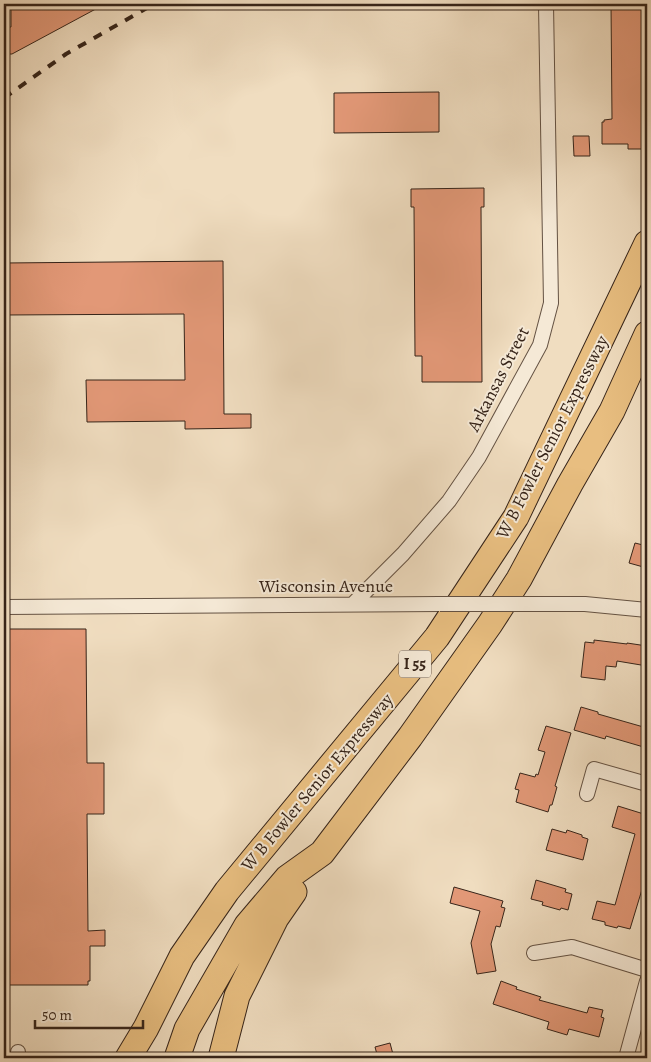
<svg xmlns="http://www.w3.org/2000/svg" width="651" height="1062" font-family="Alegreya,serif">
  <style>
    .building { fill: #e29877; stroke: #362419 }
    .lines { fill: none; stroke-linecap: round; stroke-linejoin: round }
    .street-casing { stroke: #645243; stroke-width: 16 }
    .highway-casing { stroke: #362419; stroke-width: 27 }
    .street { stroke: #f5e9d6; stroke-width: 14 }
    .highway { stroke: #e8be80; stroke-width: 25 }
    .rail { stroke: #362419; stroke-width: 4; stroke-dasharray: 9 9; stroke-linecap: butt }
    .street-bridge-casing { stroke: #645243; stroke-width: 16; stroke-linecap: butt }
    .street-bridge { stroke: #f5e9d6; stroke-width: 14 }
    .labels { text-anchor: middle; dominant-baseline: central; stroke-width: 4; stroke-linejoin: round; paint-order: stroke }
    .shield { fill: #f5e9d6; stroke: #6f5f52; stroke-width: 1 }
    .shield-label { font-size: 16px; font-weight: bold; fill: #362419 }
    .street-label { font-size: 18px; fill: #362419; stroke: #f5e9d6 }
  </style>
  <rect width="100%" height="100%" fill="#f0ddc0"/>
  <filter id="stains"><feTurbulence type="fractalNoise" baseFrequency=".004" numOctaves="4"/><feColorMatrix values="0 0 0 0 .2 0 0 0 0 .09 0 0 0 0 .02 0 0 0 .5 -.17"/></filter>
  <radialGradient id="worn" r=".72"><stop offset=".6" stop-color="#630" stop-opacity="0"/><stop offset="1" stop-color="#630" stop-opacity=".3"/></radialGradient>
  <!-- building -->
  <path class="building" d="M 11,4 L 105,4 L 12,54 L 4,54 L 4,27 L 11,27 Z
    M 611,4 L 647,4 L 647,149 L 628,149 L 628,144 L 602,144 L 602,122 L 604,122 L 604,120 L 612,119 Z
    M 439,92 L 439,132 L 334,133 L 334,93 Z
    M 573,136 L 589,136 L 590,156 L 574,156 Z
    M 484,188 L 484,207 L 481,207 L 482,382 L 422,382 L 422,356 L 415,356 L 414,207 L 411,207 L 411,189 Z
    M 223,261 L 224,414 L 251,414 L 251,428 L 185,429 L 185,421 L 87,422 L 86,380 L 185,380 L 184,314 L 4,315 L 4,263 Z
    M 635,543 L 647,546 L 647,568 L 629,563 Z
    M 4,629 L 86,629 L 87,763 L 104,763 L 104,814 L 87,814 L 88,931 L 105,930 L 105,946 L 90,946 L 90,981 L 88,981 L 88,985 L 4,985 Z
    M 594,640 L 627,644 L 627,643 L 647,646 L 647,666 L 617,661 L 616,667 L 606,666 L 605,680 L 581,677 L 585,642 L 594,643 Z
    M 581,707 L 598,712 L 598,714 L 647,728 L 647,748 L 606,736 L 605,739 L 574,730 Z
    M 546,726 L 571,733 L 555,786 L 557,787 L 552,805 L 550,805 L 548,812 L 516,802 L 519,790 L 515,789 L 520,773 L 535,777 L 536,774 L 538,775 L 545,752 L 538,750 Z
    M 618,806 L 647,815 L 647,873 L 630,929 L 618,926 L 617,928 L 605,925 L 605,922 L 592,919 L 597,901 L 615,905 L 635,834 L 612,827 Z
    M 552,829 L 566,833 L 567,830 L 582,835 L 582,837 L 588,839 L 583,860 L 546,850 Z
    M 536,880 L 566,889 L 565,892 L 572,894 L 568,910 L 561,908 L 560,910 L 542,905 L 543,902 L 531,899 Z
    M 454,887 L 503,901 L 501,907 L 505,908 L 500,927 L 496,926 L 491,944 L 496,971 L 477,974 L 471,943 L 480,911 L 450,903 Z
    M 501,981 L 517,987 L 516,989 L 541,997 L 539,1000 L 587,1013 L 589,1007 L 603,1010 L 601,1017 L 604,1018 L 599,1037 L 569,1029 L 567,1035 L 547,1029 L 549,1022 L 493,1004 Z
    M 390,1043 L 394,1058 L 378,1058 L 375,1047 Z"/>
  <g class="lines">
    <defs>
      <path id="street" d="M 353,604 L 403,554 L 449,501 L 479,457 L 540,345 L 551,303 L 546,4
        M 530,604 L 585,604 L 647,610
        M 4,607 L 440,604
        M 587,794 L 594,769 L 647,784
        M 534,953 L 572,947 L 647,970
        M 18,1052 L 18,1058
        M 626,1058 L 647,981"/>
      <path id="highway" d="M 128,1058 L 146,1028 L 182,956 L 227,891 L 437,637 L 516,517 L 647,243
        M 177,1058 L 187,1029 L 247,925 L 287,878 L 322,853 L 410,737 L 490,624 L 519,579 L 570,484 L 612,411 L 647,334
        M 221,1058 L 237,996 L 276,918 L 294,892"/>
    </defs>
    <!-- street casing -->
    <use href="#street" class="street-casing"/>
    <!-- highway casing -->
    <use href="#highway" class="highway-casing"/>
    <!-- street -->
    <use href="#street" class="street"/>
    <!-- highway -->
    <use href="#highway" class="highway"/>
    <!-- rail -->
    <path class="rail" d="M 4,98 L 66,54 L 154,4"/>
    <defs>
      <path id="street-bridge" d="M 440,604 L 530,604"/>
    </defs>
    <!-- street-bridge casing -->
    <use href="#street-bridge" class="street-bridge-casing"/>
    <!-- street-bridge -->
    <use href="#street-bridge" class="street-bridge"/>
  </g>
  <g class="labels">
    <!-- shield labels -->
    <rect class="shield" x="399" y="650.5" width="32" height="27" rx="4"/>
    <g class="shield-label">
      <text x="415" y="664">I 55</text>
    </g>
    <!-- street labels -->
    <g class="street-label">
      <text transform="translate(498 379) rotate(-63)">Arkansas Street</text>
      <text transform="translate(552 437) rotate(-63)">W B Fowler Senior Expressway</text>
      <text x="326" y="586">Wisconsin Avenue</text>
      <text transform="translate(317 782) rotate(-50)">W B Fowler Senior Expressway</text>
    </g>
  </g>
  <!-- margin -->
  <rect width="651" height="1062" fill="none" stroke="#f0ddc0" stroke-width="20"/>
  <rect x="5" y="5" width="641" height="1052" fill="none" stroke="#362419" stroke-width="2.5"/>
  <rect x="10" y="10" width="631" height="1042" fill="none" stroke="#362419"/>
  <!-- scale -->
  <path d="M35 1020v8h108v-8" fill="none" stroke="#362419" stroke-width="2.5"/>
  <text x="42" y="1020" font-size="15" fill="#362419" stroke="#f5e9d6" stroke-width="4" paint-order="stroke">50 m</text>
  <rect width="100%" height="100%" filter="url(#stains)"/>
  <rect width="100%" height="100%" fill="url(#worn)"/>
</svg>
